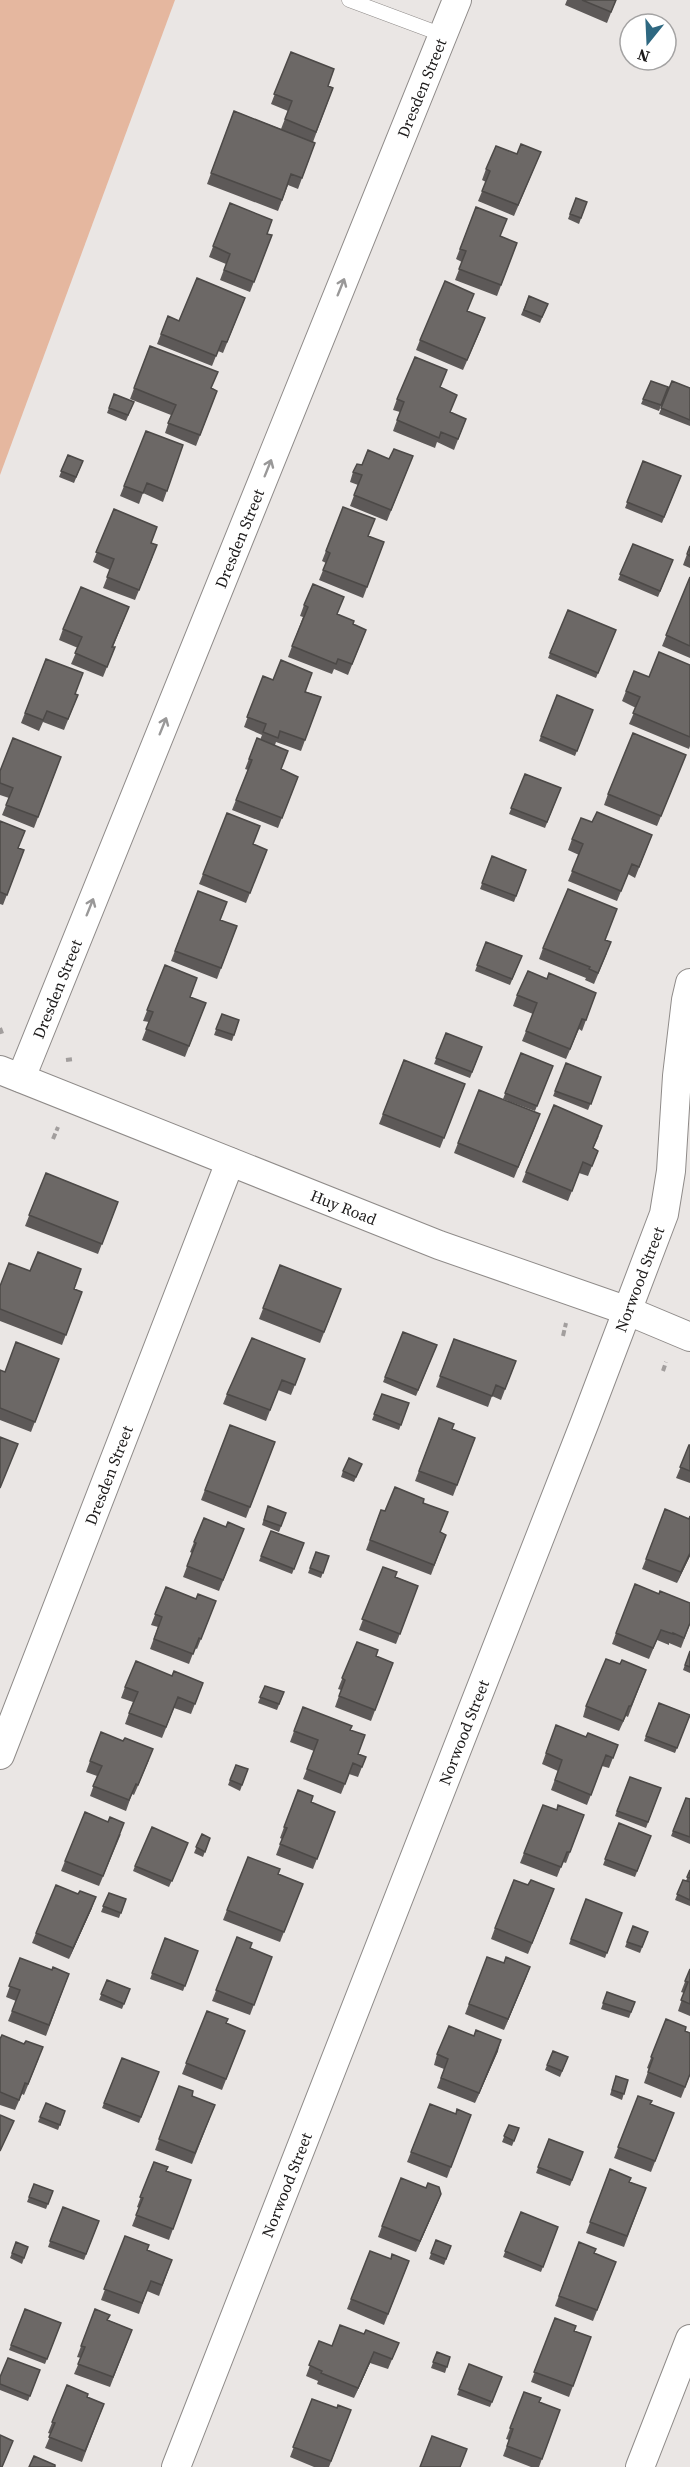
<svg xmlns="http://www.w3.org/2000/svg" width="690" height="2467" font-family="'Source Serif 4',serif">
  <style>
    .green { fill: #e5b79f }
    .lines { fill: none; stroke-linecap: round; stroke-linejoin: round }
    .service-casing { stroke: #8f8b89; stroke-width: 15 }
    .minor-casing { stroke: #8f8b89; stroke-width: 30 }
    .path { stroke: #a29e9d; stroke-width: 4; stroke-dasharray: 6 3; stroke-linecap: butt }
    .service { stroke: #fff; stroke-width: 14 }
    .minor { stroke: #fff; stroke-width: 28 }
    .wall { fill: #5d5958 }
    .shaded-wall { fill: #4c4947 }
    .building { fill: #6c6866; stroke: #4c4947; stroke-width: 1.5 }
    .oneway { stroke: #999898 }
    .labels { text-anchor: middle; dominant-baseline: central; stroke-width: 5; stroke-linejoin: round; paint-order: stroke }
    .street-label { font-size: 16px; fill: #1c1a1a; stroke: #fff }
  </style>
  <rect width="100%" height="100%" fill="#eae6e4"/>
  <!-- green -->
  <path class="green" d="M 0,0 L 175,0 L 0,475 Z"/>
  <g class="lines">
    <defs>
      <path id="service" d="M 349,0 L 443,35"/>
      <g id="minor">
        <path id="s1" d="M 0,1070 L 439,1245 L 628,1311 L 690,1337"/>
        <path id="s2" d="M 21,1078 L 457,0"/>
        <path id="s3" d="M 0,1755 L 230,1162"/>
        <path id="s4" d="M 176,2467 L 585,1422 L 664,1214 L 671,1171 L 677,1076 L 686,1000 L 690,983"/>
        <path d="M 640,2467 L 690,2339"/>
      </g>
    </defs>
    <!-- service casing -->
    <use href="#service" class="service-casing"/>
    <!-- minor casing -->
    <use href="#minor" class="minor-casing"/>
    <!-- path -->
    <path class="path" d="M 0,1028 L 3,1036
      M 66,1060 L 74,1059
      M 53,1139 L 58,1127
      M 563,1336 L 566,1323
      M 663,1371 L 666,1362"/>
    <!-- service -->
    <use href="#service" class="service"/>
    <!-- minor -->
    <use href="#minor" class="minor"/>
  </g>
  <!-- wall -->
  <path class="wall" d="M 567,0 L 616,0 L 607,23 L 565,5 Z
    M 291,52 L 328,86 L 333,88 L 313,142 L 315,143 L 298,189 L 288,185 L 278,211 L 207,184 L 234,111 L 281,129 L 288,111 L 271,104 Z
    M 541,152 L 514,216 L 478,201 L 486,182 L 482,180 L 486,169 L 517,154 Z
    M 576,198 L 587,202 L 579,224 L 568,219 Z
    M 230,203 L 267,234 L 272,235 L 250,292 L 220,280 L 226,264 L 209,257 Z
    M 476,207 L 500,236 L 517,243 L 497,296 L 455,280 L 462,262 L 456,259 Z
    M 529,296 L 548,304 L 540,323 L 521,315 Z
    M 245,298 L 223,353 L 218,351 L 212,366 L 157,344 L 168,316 L 179,321 Z
    M 467,311 L 481,329 L 463,370 L 416,350 L 420,340 Z
    M 150,346 L 212,388 L 217,391 L 196,446 L 165,433 L 171,415 L 130,399 Z
    M 651,381 L 668,387 L 659,411 L 641,404 Z
    M 672,381 L 690,388 L 690,426 L 659,414 Z
    M 440,388 L 450,412 L 466,419 L 454,450 L 437,442 L 435,448 L 393,431 L 400,412 L 393,410 L 397,399 Z
    M 114,394 L 134,402 L 126,421 L 107,413 Z
    M 183,445 L 163,502 L 143,493 L 139,504 L 120,496 L 124,486 Z
    M 68,455 L 83,461 L 74,483 L 59,477 Z
    M 413,456 L 387,521 L 350,506 L 358,485 L 350,482 L 353,472 L 362,465 L 389,459 Z
    M 643,461 L 681,476 L 662,523 L 625,508 Z
    M 343,507 L 368,536 L 384,542 L 363,598 L 319,580 L 326,563 L 322,561 Z
    M 114,509 L 151,543 L 153,556 L 135,600 L 103,588 L 110,570 L 93,562 Z
    M 633,544 L 673,560 L 658,597 L 618,580 Z
    M 690,546 L 690,568 L 683,565 Z
    M 690,577 L 690,658 L 662,646 Z
    M 304,605 L 337,614 L 353,624 L 366,630 L 348,675 L 334,669 L 332,674 L 288,657 L 303,617 L 300,616 Z
    M 129,607 L 113,647 L 115,647 L 103,677 L 71,664 L 78,648 L 59,640 L 63,629 Z
    M 568,610 L 616,630 L 596,678 L 548,658 Z
    M 46,659 L 75,694 L 78,695 L 64,730 L 43,722 L 39,731 L 21,723 Z
    M 690,665 L 690,746 L 689,749 L 629,724 L 636,708 L 622,701 L 626,691 L 649,677 Z
    M 263,676 L 321,697 L 301,751 L 276,742 L 275,745 L 281,769 L 298,777 L 278,828 L 232,810 L 248,770 L 245,769 L 257,738 L 260,740 L 262,735 L 244,727 Z
    M 557,695 L 593,710 L 575,756 L 539,741 Z
    M 686,755 L 657,826 L 604,805 L 608,794 Z
    M 61,757 L 34,828 L 2,815 L 9,798 L 0,795 L 0,771 Z
    M 525,774 L 561,788 L 545,828 L 509,814 Z
    M 0,821 L 18,848 L 24,850 L 3,905 L 0,904 Z
    M 592,822 L 652,835 L 635,878 L 628,874 L 617,901 L 568,881 L 579,855 L 568,850 L 572,839 Z
    M 253,844 L 267,850 L 246,903 L 199,884 L 203,874 Z
    M 492,856 L 526,870 L 514,902 L 480,889 Z
    M 198,891 L 220,920 L 237,926 L 217,979 L 171,961 Z
    M 605,940 L 607,953 L 594,984 L 585,980 L 586,978 L 539,959 L 543,948 Z
    M 486,942 L 522,956 L 510,985 L 475,971 Z
    M 165,965 L 190,997 L 206,1003 L 185,1057 L 142,1040 L 149,1022 L 143,1021 Z
    M 547,979 L 596,993 L 582,1031 L 579,1029 L 566,1059 L 522,1041 L 533,1014 L 513,1006 L 517,995 Z
    M 222,1014 L 239,1020 L 232,1041 L 214,1035 Z
    M 446,1033 L 482,1047 L 470,1078 L 434,1064 Z
    M 521,1053 L 553,1066 L 535,1111 L 503,1099 Z
    M 404,1060 L 465,1084 L 440,1148 L 379,1124 Z
    M 566,1063 L 601,1077 L 588,1110 L 553,1096 Z
    M 536,1125 L 514,1178 L 454,1153 L 458,1143 Z
    M 599,1136 L 593,1148 L 598,1151 L 588,1176 L 579,1173 L 568,1201 L 522,1182 L 526,1172 Z
    M 46,1173 L 118,1202 L 98,1254 L 25,1226 Z
    M 280,1265 L 341,1289 L 320,1343 L 259,1319 Z
    M 30,1271 L 82,1292 L 62,1345 L 0,1321 L 0,1286 Z
    M 403,1332 L 437,1345 L 416,1396 L 383,1382 Z
    M 454,1339 L 516,1361 L 501,1400 L 492,1396 L 488,1407 L 436,1387 Z
    M 59,1359 L 31,1432 L 0,1420 L 0,1370 L 5,1372 Z
    M 305,1359 L 291,1395 L 278,1390 L 266,1421 L 223,1404 L 227,1394 Z
    M 382,1394 L 409,1403 L 399,1430 L 372,1420 Z
    M 439,1418 L 452,1429 L 475,1438 L 453,1496 L 415,1481 Z
    M 230,1425 L 275,1442 L 246,1518 L 201,1500 Z
    M 690,1445 L 690,1483 L 676,1478 Z
    M 362,1464 L 354,1482 L 341,1477 L 343,1471 Z
    M 423,1503 L 440,1533 L 446,1535 L 431,1575 L 366,1550 L 381,1510 L 385,1511 Z
    M 268,1506 L 286,1513 L 279,1532 L 262,1525 Z
    M 204,1518 L 226,1527 L 244,1529 L 219,1591 L 183,1577 L 192,1553 L 190,1552 Z
    M 271,1531 L 304,1543 L 292,1574 L 259,1561 Z
    M 316,1552 L 329,1556 L 321,1578 L 308,1573 Z
    M 690,1556 L 677,1583 L 642,1569 L 646,1559 Z
    M 383,1567 L 396,1577 L 418,1586 L 396,1644 L 359,1630 Z
    M 166,1587 L 196,1599 L 216,1601 L 197,1649 L 195,1648 L 189,1664 L 150,1649 L 158,1627 L 151,1625 Z
    M 690,1624 L 681,1648 L 669,1643 L 669,1645 L 657,1640 L 649,1659 L 612,1644 L 616,1633 Z
    M 357,1642 L 376,1656 L 393,1663 L 371,1721 L 335,1707 L 341,1690 L 338,1689 Z
    M 690,1651 L 690,1673 L 683,1670 Z
    M 620,1664 L 646,1670 L 628,1717 L 626,1716 L 619,1731 L 583,1717 L 586,1706 Z
    M 172,1676 L 203,1683 L 191,1714 L 174,1708 L 162,1738 L 125,1724 L 133,1702 L 121,1698 L 125,1687 Z
    M 265,1686 L 284,1692 L 277,1710 L 258,1703 Z
    M 659,1703 L 690,1715 L 675,1753 L 644,1741 Z
    M 303,1707 L 350,1730 L 358,1754 L 366,1757 L 358,1777 L 349,1774 L 341,1794 L 303,1779 L 314,1751 L 290,1742 Z
    M 556,1725 L 586,1737 L 618,1745 L 609,1768 L 602,1766 L 587,1805 L 551,1790 L 558,1771 L 542,1764 Z
    M 149,1760 L 134,1795 L 132,1794 L 126,1811 L 90,1796 L 97,1776 L 86,1772 L 90,1761 Z
    M 236,1765 L 248,1769 L 240,1791 L 228,1785 Z
    M 630,1777 L 661,1788 L 646,1828 L 615,1816 Z
    M 298,1790 L 311,1802 L 335,1812 L 313,1869 L 276,1855 L 282,1839 L 280,1838 Z
    M 686,1798 L 690,1799 L 690,1844 L 671,1836 Z
    M 543,1805 L 557,1810 L 584,1815 L 566,1863 L 563,1862 L 557,1877 L 520,1863 Z
    M 619,1823 L 651,1836 L 635,1877 L 603,1865 Z
    M 121,1834 L 99,1886 L 61,1871 L 65,1861 Z
    M 202,1834 L 210,1838 L 203,1857 L 194,1853 Z
    M 186,1848 L 169,1887 L 133,1871 L 135,1866 Z
    M 248,1857 L 278,1874 L 303,1884 L 280,1942 L 223,1920 Z
    M 690,1870 L 690,1906 L 675,1900 L 683,1880 L 686,1881 Z
    M 109,1893 L 126,1899 L 119,1918 L 101,1912 Z
    M 586,1899 L 622,1913 L 605,1958 L 569,1944 Z
    M 550,1900 L 528,1954 L 491,1939 L 495,1928 Z
    M 92,1908 L 69,1959 L 32,1943 L 36,1933 Z
    M 633,1926 L 648,1932 L 640,1953 L 625,1947 Z
    M 237,1937 L 250,1948 L 272,1957 L 250,2015 L 212,2001 Z
    M 165,1938 L 198,1951 L 183,1991 L 150,1979 Z
    M 487,1957 L 504,1963 L 530,1967 L 504,2030 L 465,2014 Z
    M 20,1958 L 52,1970 L 69,1974 L 46,2036 L 8,2021 L 16,2001 L 6,1997 Z
    M 690,1969 L 690,2016 L 678,2011 L 684,1993 L 681,1992 Z
    M 107,1980 L 130,1989 L 122,2009 L 99,2000 Z
    M 607,1992 L 635,2002 L 629,2018 L 601,2009 Z
    M 207,2011 L 226,2023 L 245,2031 L 222,2090 L 182,2074 Z
    M 666,2019 L 685,2031 L 690,2075 L 681,2098 L 644,2083 L 649,2069 L 647,2068 Z
    M 0,2039 L 39,2058 L 24,2095 L 22,2094 L 15,2110 L 0,2105 Z
    M 498,2051 L 475,2103 L 437,2088 L 444,2069 L 434,2065 L 437,2054 Z
    M 553,2051 L 568,2057 L 560,2077 L 545,2070 Z
    M 122,2058 L 159,2072 L 139,2123 L 102,2108 Z
    M 616,2076 L 628,2080 L 622,2100 L 610,2095 Z
    M 179,2086 L 192,2096 L 211,2115 L 192,2164 L 155,2150 Z
    M 638,2096 L 650,2104 L 674,2113 L 651,2172 L 614,2158 Z
    M 46,2103 L 65,2111 L 58,2130 L 38,2122 Z
    M 430,2104 L 456,2114 L 471,2115 L 447,2178 L 407,2162 Z
    M 509,2125 L 519,2128 L 512,2146 L 502,2142 Z
    M 549,2139 L 583,2152 L 570,2186 L 536,2173 Z
    M 154,2162 L 166,2171 L 191,2180 L 169,2240 L 132,2226 L 139,2208 L 137,2207 Z
    M 610,2169 L 630,2182 L 646,2188 L 624,2247 L 586,2233 Z
    M 34,2184 L 53,2191 L 46,2209 L 27,2202 Z
    M 441,2194 L 416,2252 L 378,2237 L 382,2226 Z
    M 63,2207 L 99,2221 L 84,2260 L 48,2247 Z
    M 521,2212 L 558,2227 L 541,2272 L 503,2257 Z
    M 125,2236 L 147,2250 L 172,2260 L 159,2296 L 147,2291 L 139,2314 L 101,2300 Z
    M 436,2240 L 451,2246 L 444,2265 L 429,2259 Z
    M 16,2242 L 28,2247 L 22,2264 L 10,2258 Z
    M 579,2242 L 594,2253 L 616,2262 L 593,2321 L 555,2306 Z
    M 370,2251 L 391,2259 L 409,2261 L 384,2325 L 347,2309 Z
    M 25,2309 L 61,2323 L 45,2364 L 9,2350 Z
    M 95,2309 L 108,2320 L 132,2330 L 110,2387 L 74,2374 L 81,2358 L 77,2357 Z
    M 555,2318 L 574,2331 L 591,2337 L 569,2397 L 531,2382 Z
    M 364,2334 L 399,2343 L 388,2369 L 370,2363 L 354,2398 L 317,2384 L 318,2381 L 306,2376 L 319,2341 L 332,2346 Z
    M 437,2352 L 450,2357 L 445,2373 L 431,2368 Z
    M 469,2364 L 502,2377 L 490,2407 L 457,2395 Z
    M 40,2370 L 28,2401 L 0,2390 L 0,2377 Z
    M 67,2385 L 87,2397 L 104,2404 L 82,2462 L 45,2448 L 51,2434 L 48,2433 Z
    M 524,2392 L 539,2402 L 560,2410 L 539,2467 L 531,2467 L 503,2456 L 509,2440 L 506,2439 Z
    M 312,2399 L 337,2408 L 351,2410 L 329,2467 L 314,2467 L 290,2457 Z"/>
  <!-- shaded-wall -->
  <path class="shaded-wall" d="M 690,1553 L 690,1556 L 677,1583 L 681,1572 Z
    M 96,1897 L 92,1908 L 69,1959 L 73,1948 Z
    M 530,1967 L 526,1978 L 504,2030 L 508,2019 Z
    M 501,2040 L 498,2051 L 475,2103 L 479,2093 Z
    M 441,2194 L 437,2204 L 416,2252 L 420,2241 Z
    M 374,2352 L 370,2363 L 354,2398 L 358,2388 Z"/>
  <!-- building -->
  <path class="building" d="M 582,0 L 616,0 L 611,12 Z
    M 291,52 L 334,69 L 328,86 L 333,88 L 316,132 L 285,119 L 292,101 L 274,94 Z
    M 234,111 L 315,143 L 302,178 L 291,174 L 282,200 L 211,173 Z
    M 521,144 L 541,152 L 518,205 L 482,191 L 490,171 L 486,169 L 496,146 L 517,154 Z
    M 576,198 L 587,202 L 581,218 L 570,214 Z
    M 230,203 L 272,220 L 267,234 L 272,235 L 254,282 L 224,270 L 230,254 L 213,246 Z
    M 476,207 L 507,219 L 500,236 L 517,243 L 501,285 L 459,269 L 466,251 L 460,249 Z
    M 197,278 L 245,298 L 227,342 L 222,341 L 216,356 L 161,334 L 168,316 L 179,321 Z
    M 445,281 L 474,294 L 467,311 L 485,318 L 467,360 L 420,340 Z
    M 529,296 L 548,304 L 542,317 L 524,310 Z
    M 150,346 L 218,372 L 211,388 L 217,391 L 200,435 L 168,423 L 176,405 L 134,388 Z
    M 415,357 L 447,370 L 440,387 L 457,395 L 450,412 L 466,419 L 458,439 L 441,432 L 439,438 L 397,420 L 404,402 L 397,399 Z
    M 651,381 L 668,387 L 661,405 L 643,399 Z
    M 672,381 L 690,388 L 690,420 L 661,408 Z
    M 114,394 L 134,402 L 128,415 L 109,408 Z
    M 146,431 L 183,445 L 167,491 L 147,483 L 143,493 L 124,486 Z
    M 394,449 L 413,456 L 391,510 L 354,495 L 362,475 L 353,472 L 357,464 L 362,465 L 368,450 L 389,459 Z
    M 68,455 L 83,461 L 76,477 L 61,471 Z
    M 643,461 L 681,476 L 664,517 L 627,502 Z
    M 343,507 L 375,519 L 368,536 L 384,542 L 367,587 L 323,570 L 330,553 L 326,551 Z
    M 114,509 L 157,527 L 151,543 L 157,545 L 139,590 L 107,577 L 114,559 L 96,552 Z
    M 633,544 L 673,560 L 660,591 L 620,574 Z
    M 690,546 L 690,556 L 687,554 Z
    M 690,577 L 690,646 L 666,635 Z
    M 313,584 L 344,597 L 337,614 L 354,621 L 353,624 L 366,630 L 352,664 L 338,659 L 336,664 L 292,646 L 308,607 L 304,605 Z
    M 81,587 L 129,607 L 112,647 L 115,647 L 107,667 L 75,653 L 82,637 L 63,629 Z
    M 568,610 L 616,630 L 598,673 L 550,653 Z
    M 659,652 L 690,665 L 690,737 L 633,713 L 640,697 L 626,691 L 634,671 L 649,677 Z
    M 46,659 L 83,673 L 75,694 L 78,695 L 68,719 L 47,711 L 43,720 L 25,713 Z
    M 281,660 L 312,673 L 305,692 L 321,697 L 305,740 L 280,731 L 278,738 L 263,732 L 266,724 L 247,717 L 263,676 L 273,680 Z
    M 557,695 L 593,710 L 577,751 L 541,736 Z
    M 633,733 L 686,755 L 661,816 L 608,794 Z
    M 13,738 L 61,757 L 38,817 L 6,805 L 13,788 L 0,783 L 0,771 Z
    M 257,738 L 288,751 L 281,769 L 298,777 L 282,818 L 236,800 L 252,760 L 249,759 Z
    M 525,774 L 561,788 L 547,822 L 511,808 Z
    M 597,812 L 652,835 L 639,867 L 632,864 L 621,891 L 572,871 L 583,844 L 572,839 L 581,818 L 592,822 Z
    M 227,813 L 260,826 L 253,844 L 267,850 L 250,893 L 203,874 Z
    M 0,821 L 25,831 L 18,848 L 24,850 L 7,895 L 0,892 Z
    M 492,856 L 526,870 L 516,896 L 482,883 Z
    M 568,889 L 617,909 L 605,940 L 611,942 L 598,973 L 589,969 L 590,967 L 543,948 Z
    M 198,891 L 227,902 L 220,920 L 237,926 L 221,968 L 175,951 Z
    M 486,942 L 522,956 L 512,979 L 477,965 Z
    M 165,965 L 197,978 L 190,997 L 206,1003 L 189,1046 L 146,1029 L 153,1012 L 147,1010 Z
    M 528,971 L 547,979 L 549,973 L 596,993 L 586,1020 L 582,1019 L 570,1049 L 526,1031 L 537,1003 L 517,995 Z
    M 222,1014 L 239,1020 L 234,1035 L 216,1029 Z
    M 446,1033 L 482,1047 L 472,1072 L 436,1058 Z
    M 521,1053 L 553,1066 L 537,1106 L 505,1093 Z
    M 404,1060 L 465,1084 L 444,1138 L 383,1114 Z
    M 566,1063 L 601,1077 L 591,1104 L 555,1091 Z
    M 479,1090 L 540,1114 L 518,1167 L 458,1143 Z
    M 554,1105 L 602,1126 L 593,1148 L 598,1151 L 592,1166 L 583,1162 L 572,1191 L 526,1172 Z
    M 46,1173 L 118,1202 L 102,1244 L 29,1215 Z
    M 38,1252 L 81,1269 L 74,1289 L 82,1292 L 66,1335 L 0,1309 L 0,1286 L 9,1263 L 30,1271 Z
    M 280,1265 L 341,1289 L 324,1332 L 263,1308 Z
    M 403,1332 L 437,1345 L 418,1390 L 385,1377 Z
    M 252,1338 L 305,1359 L 295,1385 L 282,1380 L 270,1410 L 227,1394 Z
    M 454,1339 L 516,1361 L 505,1389 L 496,1385 L 492,1396 L 440,1376 Z
    M 16,1342 L 59,1359 L 35,1422 L 0,1408 L 0,1370 L 5,1372 Z
    M 382,1394 L 409,1403 L 401,1425 L 374,1414 Z
    M 439,1418 L 454,1424 L 452,1429 L 475,1438 L 457,1485 L 419,1471 Z
    M 230,1425 L 275,1442 L 250,1507 L 205,1490 Z
    M 0,1437 L 18,1444 L 0,1488 Z
    M 689,1445 L 690,1445 L 690,1471 L 680,1467 Z
    M 349,1458 L 362,1464 L 356,1477 L 343,1471 Z
    M 395,1487 L 424,1499 L 423,1503 L 448,1512 L 440,1532 L 446,1535 L 434,1565 L 370,1540 L 381,1510 L 385,1511 Z
    M 268,1506 L 286,1513 L 281,1526 L 264,1520 Z
    M 665,1509 L 689,1519 L 690,1516 L 690,1553 L 681,1572 L 646,1559 Z
    M 204,1518 L 226,1527 L 228,1522 L 244,1529 L 223,1580 L 187,1566 L 196,1543 L 194,1542 Z
    M 271,1531 L 304,1543 L 294,1569 L 261,1556 Z
    M 316,1552 L 329,1556 L 323,1573 L 310,1568 Z
    M 383,1567 L 397,1572 L 395,1577 L 418,1586 L 400,1634 L 362,1619 Z
    M 635,1584 L 659,1594 L 660,1591 L 690,1603 L 690,1623 L 684,1638 L 673,1633 L 673,1634 L 661,1630 L 653,1648 L 616,1633 Z
    M 166,1587 L 196,1599 L 198,1594 L 216,1601 L 201,1639 L 199,1638 L 193,1654 L 154,1639 L 162,1617 L 155,1614 Z
    M 357,1642 L 378,1650 L 376,1656 L 393,1663 L 375,1710 L 339,1696 L 345,1680 L 342,1678 Z
    M 690,1651 L 690,1667 L 685,1665 Z
    M 606,1659 L 620,1664 L 622,1660 L 646,1670 L 631,1706 L 629,1706 L 623,1721 L 586,1706 Z
    M 136,1661 L 172,1676 L 174,1671 L 203,1683 L 195,1704 L 178,1697 L 166,1727 L 129,1713 L 138,1692 L 125,1687 Z
    M 265,1686 L 284,1692 L 279,1704 L 260,1697 Z
    M 659,1703 L 690,1715 L 677,1748 L 646,1736 Z
    M 303,1707 L 352,1726 L 350,1730 L 365,1735 L 358,1754 L 366,1757 L 362,1767 L 353,1763 L 345,1784 L 307,1769 L 318,1740 L 294,1731 Z
    M 556,1725 L 586,1737 L 588,1733 L 618,1745 L 613,1758 L 606,1755 L 591,1795 L 555,1780 L 562,1760 L 546,1753 Z
    M 101,1732 L 123,1741 L 125,1738 L 153,1749 L 138,1785 L 136,1784 L 129,1800 L 93,1786 L 102,1766 L 90,1761 Z
    M 236,1765 L 248,1769 L 242,1785 L 230,1780 Z
    M 630,1777 L 661,1788 L 648,1822 L 617,1811 Z
    M 298,1790 L 313,1796 L 311,1802 L 335,1812 L 317,1859 L 280,1844 L 287,1828 L 284,1827 Z
    M 686,1798 L 690,1799 L 690,1837 L 673,1831 Z
    M 543,1805 L 557,1810 L 558,1805 L 584,1815 L 570,1852 L 567,1852 L 561,1867 L 524,1853 Z
    M 85,1812 L 108,1822 L 110,1817 L 124,1823 L 103,1876 L 65,1861 Z
    M 619,1823 L 651,1836 L 637,1871 L 605,1859 Z
    M 152,1827 L 188,1843 L 172,1881 L 135,1866 Z
    M 202,1834 L 210,1838 L 205,1852 L 196,1847 Z
    M 248,1857 L 280,1869 L 278,1874 L 303,1884 L 284,1932 L 227,1910 Z
    M 690,1870 L 690,1878 L 687,1877 Z
    M 514,1880 L 528,1885 L 531,1880 L 554,1889 L 532,1943 L 495,1928 Z
    M 683,1880 L 690,1882 L 690,1900 L 677,1894 Z
    M 56,1885 L 78,1894 L 80,1891 L 96,1897 L 73,1948 L 36,1933 Z
    M 109,1893 L 126,1899 L 121,1913 L 103,1906 Z
    M 586,1899 L 622,1913 L 607,1953 L 571,1939 Z
    M 633,1926 L 648,1932 L 642,1947 L 627,1942 Z
    M 237,1937 L 252,1943 L 250,1948 L 272,1957 L 254,2005 L 216,1990 Z
    M 165,1938 L 198,1951 L 185,1986 L 152,1973 Z
    M 487,1957 L 504,1963 L 506,1957 L 530,1967 L 508,2019 L 469,2004 Z
    M 20,1958 L 52,1970 L 53,1967 L 69,1974 L 49,2025 L 12,2011 L 20,1990 L 9,1986 Z
    M 690,1969 L 690,2004 L 681,2000 L 688,1982 L 685,1981 Z
    M 107,1980 L 130,1989 L 124,2004 L 101,1994 Z
    M 607,1992 L 635,2002 L 631,2012 L 603,2003 Z
    M 207,2011 L 228,2019 L 226,2023 L 245,2031 L 226,2079 L 186,2063 Z
    M 666,2019 L 686,2027 L 685,2031 L 690,2033 L 690,2074 L 685,2087 L 648,2072 L 653,2058 L 651,2057 Z
    M 449,2026 L 474,2036 L 476,2030 L 501,2040 L 479,2093 L 441,2078 L 448,2059 L 437,2054 Z
    M 2,2035 L 24,2044 L 26,2041 L 43,2047 L 28,2084 L 25,2083 L 19,2100 L 0,2092 L 0,2039 Z
    M 553,2051 L 568,2057 L 562,2071 L 547,2065 Z
    M 122,2058 L 159,2072 L 141,2117 L 104,2103 Z
    M 616,2076 L 628,2080 L 624,2094 L 612,2090 Z
    M 179,2086 L 193,2091 L 192,2096 L 215,2105 L 195,2153 L 159,2139 Z
    M 638,2096 L 652,2101 L 650,2104 L 674,2113 L 655,2161 L 618,2147 Z
    M 46,2103 L 65,2111 L 60,2125 L 40,2117 Z
    M 430,2104 L 456,2114 L 457,2109 L 471,2115 L 451,2167 L 411,2152 Z
    M 0,2115 L 14,2121 L 0,2151 Z
    M 509,2125 L 519,2128 L 514,2141 L 504,2136 Z
    M 549,2139 L 583,2152 L 572,2180 L 538,2167 Z
    M 154,2162 L 168,2167 L 166,2171 L 191,2180 L 173,2229 L 136,2215 L 143,2198 L 140,2197 Z
    M 610,2169 L 631,2178 L 629,2182 L 646,2188 L 627,2236 L 590,2222 Z
    M 401,2178 L 426,2188 L 428,2183 L 439,2187 L 441,2194 L 420,2241 L 382,2226 Z
    M 34,2184 L 53,2191 L 48,2204 L 29,2197 Z
    M 63,2207 L 99,2221 L 86,2254 L 50,2241 Z
    M 521,2212 L 558,2227 L 543,2267 L 505,2251 Z
    M 125,2236 L 149,2245 L 147,2250 L 172,2260 L 162,2285 L 151,2281 L 142,2303 L 104,2289 Z
    M 436,2240 L 451,2246 L 446,2259 L 431,2253 Z
    M 16,2242 L 28,2247 L 24,2258 L 12,2253 Z
    M 579,2242 L 596,2249 L 594,2253 L 616,2262 L 597,2310 L 559,2296 Z
    M 370,2251 L 391,2259 L 392,2254 L 409,2261 L 388,2314 L 351,2299 Z
    M 25,2309 L 61,2323 L 47,2359 L 11,2345 Z
    M 95,2309 L 110,2315 L 107,2320 L 132,2330 L 113,2377 L 78,2364 L 85,2347 L 81,2346 Z
    M 555,2318 L 576,2326 L 574,2331 L 591,2337 L 573,2386 L 534,2372 Z
    M 340,2325 L 364,2334 L 366,2330 L 399,2343 L 392,2359 L 374,2352 L 358,2388 L 321,2373 L 322,2371 L 309,2365 L 319,2341 L 332,2346 Z
    M 437,2352 L 450,2357 L 447,2367 L 433,2362 Z
    M 8,2358 L 40,2370 L 30,2396 L 0,2384 L 0,2377 Z
    M 469,2364 L 502,2377 L 492,2402 L 459,2389 Z
    M 67,2385 L 88,2394 L 87,2397 L 104,2404 L 85,2451 L 49,2437 L 55,2423 L 52,2422 Z
    M 524,2392 L 541,2398 L 539,2402 L 560,2410 L 542,2459 L 507,2446 L 513,2429 L 510,2428 Z
    M 312,2399 L 337,2408 L 338,2405 L 351,2410 L 331,2461 L 293,2447 Z
    M 0,2435 L 13,2441 L 2,2467 L 0,2467 Z
    M 432,2436 L 467,2449 L 460,2467 L 420,2467 Z
    M 34,2456 L 55,2465 L 55,2467 L 29,2467 Z"/>
  <!-- one-way arrows -->
  <defs><path id="oneway-shaft" d="M-6 0H5M1.5-3L5.5 0L1.5 3" fill="none" stroke-width="1.6" stroke-linecap="round" stroke-linejoin="round" transform="scale(1.5)"/></defs>
  <g class="oneway">
    <use href="#oneway-shaft" transform="translate(341 287) rotate(-68)"/>
    <use href="#oneway-shaft" transform="translate(268 468) rotate(-68)"/>
    <use href="#oneway-shaft" transform="translate(163 726) rotate(-68)"/>
    <use href="#oneway-shaft" transform="translate(90 907) rotate(-68)"/>
  </g>
  <g class="labels">
    <!-- street labels -->
    <g class="street-label">
      <text stroke="none"><textPath href="#s2" startOffset="1068">Dresden Street</textPath></text>
      <text stroke="none"><textPath href="#s2" startOffset="582">Dresden Street</textPath></text>
      <text stroke="none"><textPath href="#s2" startOffset="96">Dresden Street</textPath></text>
      <text stroke="none"><textPath href="#s1" startOffset="370">Huy Road</textPath></text>
      <text stroke="none"><textPath href="#s4" startOffset="1275">Norwood Street</textPath></text>
      <text stroke="none"><textPath href="#s3" startOffset="300">Dresden Street</textPath></text>
      <text stroke="none"><textPath href="#s4" startOffset="789">Norwood Street</textPath></text>
      <text stroke="none"><textPath href="#s4" startOffset="303">Norwood Street</textPath></text>
    </g>
  </g>
  <!-- north arrow -->
  <g transform="translate(648 42) rotate(198)"><circle r="28" fill="#ffffff" stroke="#a4a3a3" stroke-width="1.5"/>
  <path d="M0-4.5L10 22L0 15L-10 22Z" fill="#2e6881"/>
  <text y="-9" font-size="16" font-weight="bold" text-anchor="middle" fill="#1c1a1a">N</text>
  </g>
</svg>
